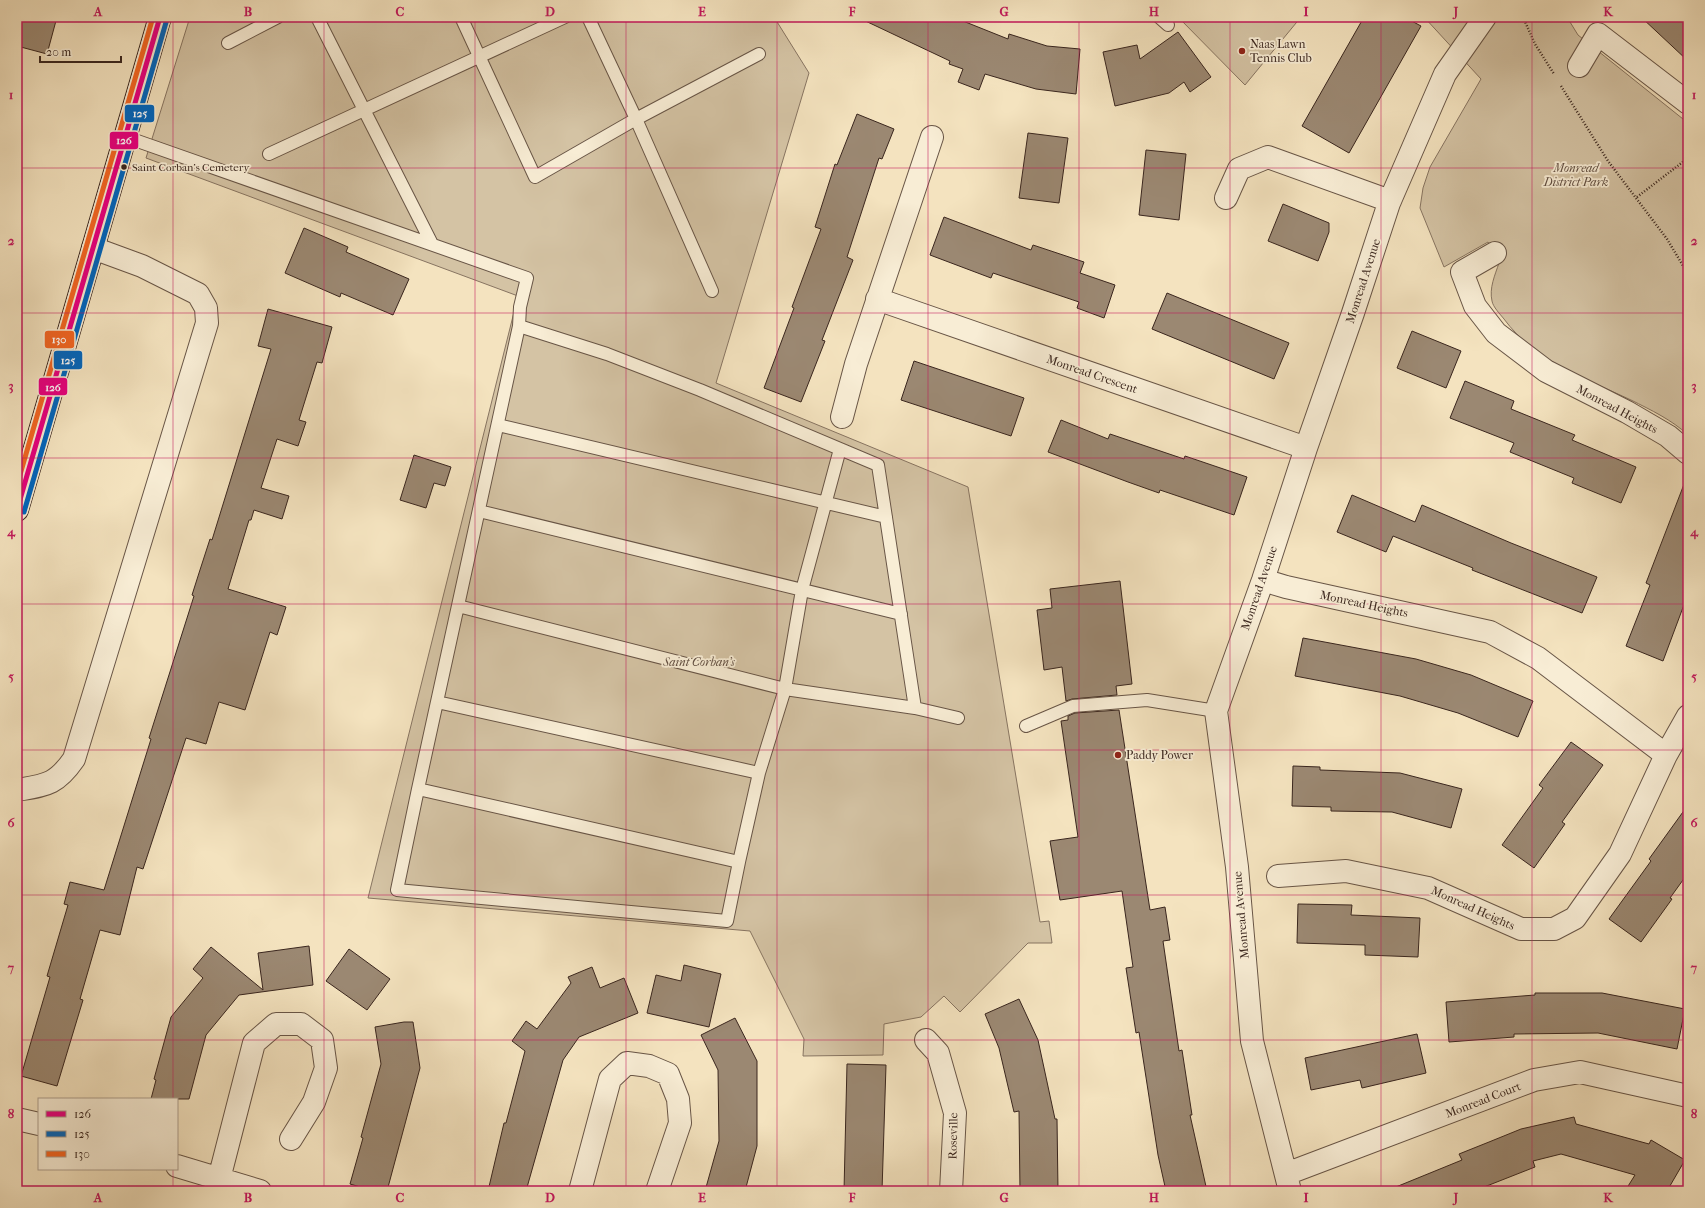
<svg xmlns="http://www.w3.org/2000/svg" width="1705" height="1208" font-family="'IM FELL French Canon',serif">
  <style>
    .green { fill: #d4c3a4; stroke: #877461 }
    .building { fill: #9b8872; stroke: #3a261e }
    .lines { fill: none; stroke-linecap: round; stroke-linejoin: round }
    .service-casing { stroke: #685546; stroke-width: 14 }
    .minor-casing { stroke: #685546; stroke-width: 24 }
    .secondary-casing { stroke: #3a261e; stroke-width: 24 }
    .path { stroke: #3a261e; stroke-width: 2.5; stroke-dasharray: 1 2; stroke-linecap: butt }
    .service { stroke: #f8edd5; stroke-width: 12 }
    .minor { stroke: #f8edd5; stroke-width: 22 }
    .secondary { stroke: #f8edd5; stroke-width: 22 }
    .bus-1-casing { stroke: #f8edd5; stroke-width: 8 }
    .bus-2-casing { stroke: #f8edd5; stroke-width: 8 }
    .bus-3-casing { stroke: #f8edd5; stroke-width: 8 }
    .bus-1 { stroke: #e5007d; stroke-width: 5 }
    .bus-2 { stroke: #0065bd; stroke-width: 5 }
    .bus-3 { stroke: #f26522; stroke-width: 5 }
    .grid { fill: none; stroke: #c2185b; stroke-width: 1; stroke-opacity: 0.55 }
    .poi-dot { fill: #8f2418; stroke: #f8edd5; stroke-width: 1.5 }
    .bus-dot { fill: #3a261e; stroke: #f8edd5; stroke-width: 1.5 }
    .labels { text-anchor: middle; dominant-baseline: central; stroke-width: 3.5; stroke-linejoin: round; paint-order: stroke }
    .bus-label { font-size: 11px; fill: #3a261e; stroke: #f8edd5; text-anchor: start }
    .poi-label { font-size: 12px; fill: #3a261e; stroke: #f8edd5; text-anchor: start }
    .park-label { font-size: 12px; font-style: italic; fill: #604d40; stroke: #f8edd5 }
    .street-label { font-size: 12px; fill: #3a261e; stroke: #f8edd5 }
    .line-badge { stroke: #f8edd5; stroke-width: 1.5 }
    .badge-label { font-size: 11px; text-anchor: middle; font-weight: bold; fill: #fff }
    .neatline { fill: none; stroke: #c2185b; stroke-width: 1.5 }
    .grid-label { font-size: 13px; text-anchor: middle; font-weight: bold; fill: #c2185b }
  </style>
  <rect width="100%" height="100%" fill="#f4e3bf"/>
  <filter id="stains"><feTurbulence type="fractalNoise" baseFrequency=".005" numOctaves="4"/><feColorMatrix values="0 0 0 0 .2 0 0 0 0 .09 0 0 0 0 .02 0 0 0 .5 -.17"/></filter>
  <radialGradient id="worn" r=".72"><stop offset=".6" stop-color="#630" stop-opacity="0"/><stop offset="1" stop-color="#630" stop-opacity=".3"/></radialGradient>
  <!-- green -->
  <path class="green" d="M 190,17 L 774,17 L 809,73 L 716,383 L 968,487 L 1040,922 L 1049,921 L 1052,943 L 1028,943 L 960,1012 L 944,996 L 921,1017 L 884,1024 L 883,1055 L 803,1056 L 804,1039 L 750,931 L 368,898 L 518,296 L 146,158 Z
    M 1178,17 L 1301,17 L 1245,85 Z
    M 1424,17 L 1575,17 L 1570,22 L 1578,35 L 1688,123 L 1688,178 L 1687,179 L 1688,181 L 1688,435 C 1672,420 1651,410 1631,400 C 1586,379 1534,360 1504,319 C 1500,314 1493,307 1492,301 C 1489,288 1495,275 1499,263 L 1488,242 L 1444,267 L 1420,208 L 1423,188 L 1430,167 L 1481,79 Z"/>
  <!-- building -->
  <path class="building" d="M 17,17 L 57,17 L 47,54 L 17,46 Z
    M 857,17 L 953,17 L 1008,39 L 1009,34 L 1047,46 L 1080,49 L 1076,94 L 1036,89 L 985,74 L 979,90 L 958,82 L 963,69 L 949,64 L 950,61 Z
    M 1364,17 L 1404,17 L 1421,26 L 1349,153 L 1302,126 Z
    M 1641,17 L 1688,17 L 1688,61 Z
    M 1178,32 L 1211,77 L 1190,92 L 1184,82 L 1169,93 L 1115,106 L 1103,52 L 1137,45 L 1140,59 Z
    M 857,114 L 894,129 L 882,159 L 879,158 L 847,257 L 853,260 L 822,340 L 825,341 L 801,402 L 764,388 L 794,308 L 792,307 L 821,229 L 815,227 L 835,164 L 837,165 Z
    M 1028,133 L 1068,138 L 1059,203 L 1019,198 Z
    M 1146,150 L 1186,154 L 1179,220 L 1139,215 Z
    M 1283,204 L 1329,223 L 1329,232 L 1318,261 L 1268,241 Z
    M 944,217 L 1031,250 L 1033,245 L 1084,262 L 1080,273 L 1115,285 L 1104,318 L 1077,308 L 1079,302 L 993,273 L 991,278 L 930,255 Z
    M 304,228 L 348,247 L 346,252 L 409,279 L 393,315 L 341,293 L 340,297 L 285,273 Z
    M 1167,293 L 1289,343 L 1274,379 L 1152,329 Z
    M 268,309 L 332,327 L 322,363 L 317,362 L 299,420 L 306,422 L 298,446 L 277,439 L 261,488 L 289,496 L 282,519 L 254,510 L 251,520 L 249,520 L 228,589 L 286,607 L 277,635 L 270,632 L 245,710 L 219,702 L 206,744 L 186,738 L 143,869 L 137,867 L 120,935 L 100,930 L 80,999 L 83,1000 L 57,1086 L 21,1076 L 50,977 L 47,976 L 68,905 L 64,904 L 70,882 L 104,890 L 151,739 L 149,738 L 194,596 L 192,595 L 199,573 L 210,539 L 212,540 L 271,349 L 258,346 Z
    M 1412,331 L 1461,351 L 1446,388 L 1397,368 Z
    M 914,361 L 1024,398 L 1011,436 L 901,400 Z
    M 1465,381 L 1514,401 L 1511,409 L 1575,435 L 1572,440 L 1636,467 L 1621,503 L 1572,483 L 1574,478 L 1510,452 L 1514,443 L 1450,418 Z
    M 1061,420 L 1108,439 L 1110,434 L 1184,459 L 1185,456 L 1247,477 L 1234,515 L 1160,490 L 1159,493 L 1128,482 L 1048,452 Z
    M 414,455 L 451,467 L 445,486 L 434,483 L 426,508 L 400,500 Z
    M 1686,479 L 1688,479 L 1688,594 L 1663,661 L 1626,646 L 1650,585 L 1646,583 Z
    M 1352,495 L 1415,522 L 1422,505 L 1511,543 L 1597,577 L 1582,613 L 1472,570 L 1473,568 L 1393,536 L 1386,552 L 1337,532 Z
    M 1120,581 L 1132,684 L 1116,686 L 1117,695 L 1072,699 L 1066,701 L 1062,667 L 1044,670 L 1037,610 L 1052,608 L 1050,589 Z
    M 1303,638 L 1416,659 L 1471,675 L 1533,701 L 1518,737 L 1458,713 L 1400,696 L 1295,676 Z
    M 1119,710 L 1150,910 L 1165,907 L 1170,940 L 1163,941 L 1179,1051 L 1182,1050 L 1192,1115 L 1190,1115 L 1207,1191 L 1166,1191 L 1158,1155 L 1139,1032 L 1136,1033 L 1126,968 L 1133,967 L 1122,891 L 1060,900 L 1050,841 L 1078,837 L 1061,721 L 1068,720 L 1068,716 L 1075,713 Z
    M 1571,742 L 1603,765 L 1562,822 L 1565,824 L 1534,868 L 1502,845 L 1543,788 L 1539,785 Z
    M 1293,766 L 1320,767 L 1320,770 L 1400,773 L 1462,789 L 1451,828 L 1392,812 L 1331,811 L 1331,807 L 1292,806 Z
    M 1688,805 L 1688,873 L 1670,898 L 1672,899 L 1641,942 L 1609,919 L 1651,861 L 1649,859 Z
    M 1298,904 L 1352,905 L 1351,915 L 1420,918 L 1418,957 L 1365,955 L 1365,945 L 1297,943 Z
    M 309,946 L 313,985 L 239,995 L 206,1035 L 189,1099 L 151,1099 L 156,1080 L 154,1079 L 171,1017 L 203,978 L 193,969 L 211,947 L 263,990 L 258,953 Z
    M 349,949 L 390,979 L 367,1010 L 326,981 Z
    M 684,965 L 721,974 L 709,1027 L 647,1013 L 656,975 L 681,981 Z
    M 592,967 L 600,988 L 624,978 L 638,1013 L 579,1037 L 563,1060 L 526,1191 L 488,1191 L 504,1123 L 506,1123 L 525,1051 L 512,1041 L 526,1021 L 537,1029 L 571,983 L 568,977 Z
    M 1535,993 L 1602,993 L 1685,1009 L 1677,1049 L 1598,1033 L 1514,1034 L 1514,1037 L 1449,1042 L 1446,1002 L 1535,995 Z
    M 1019,999 L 1038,1040 L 1055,1119 L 1057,1119 L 1058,1191 L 1020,1191 L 1019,1111 L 1014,1112 L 999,1048 L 985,1014 Z
    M 735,1018 L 757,1061 L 757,1146 L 745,1191 L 705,1191 L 719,1141 L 718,1070 L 701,1035 Z
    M 404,1022 L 413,1022 L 420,1068 L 387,1191 L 374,1191 L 350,1184 L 363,1138 L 361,1137 L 381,1064 L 375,1027 Z
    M 1417,1034 L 1426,1073 L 1362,1088 L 1360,1080 L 1311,1090 L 1305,1058 Z
    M 847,1064 L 886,1065 L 882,1191 L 844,1191 Z
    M 1574,1117 L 1576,1124 L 1649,1144 L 1651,1140 L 1685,1160 L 1667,1191 L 1625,1191 L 1635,1175 L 1561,1154 L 1533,1161 L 1535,1167 L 1474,1191 L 1386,1191 L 1462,1160 L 1459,1154 L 1489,1142 L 1521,1129 Z"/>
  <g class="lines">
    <defs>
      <path id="service" d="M 317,17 L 432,244
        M 461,17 L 535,177 L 636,119 L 759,54
        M 588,17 L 636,119 L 712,291
        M 1159,17 L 1168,25
        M 228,43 L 278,17
        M 126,137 L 527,278 L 520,307 L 519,326 L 607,354 L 700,390 L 878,465 L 915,708 L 785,689 L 759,773 L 739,862 L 418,789 L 519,326
        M 269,154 L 565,17
        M 498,425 L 886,517
        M 479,511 L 901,614
        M 458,606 L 785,689 L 802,590 L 840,449
        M 437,702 L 759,773
        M 915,708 L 958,718
        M 1026,726 L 1073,706 L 1147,700 L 1216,711
        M 418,789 L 397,890 L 727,921 L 739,862"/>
      <path id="minor" d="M 1579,66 L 1598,34 L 1688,103
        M 1226,198 L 1239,169 L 1268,157 L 1390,201
        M 1495,253 L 1462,272 L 1475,306 L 1496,333 L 1546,371 L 1627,412 L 1668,436 L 1688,453
        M 877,299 L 1306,448
        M 842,417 L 856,364 L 932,137
        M 1263,580 L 1286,587 L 1490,632 L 1538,658 L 1666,755
        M 17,790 C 46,785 56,785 74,759 L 207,323 L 206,308 L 198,294 L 142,266 L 93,248
        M 1278,876 L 1346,871 L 1428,888 L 1521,929 L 1554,929 L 1575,918 L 1620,854 L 1666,755 L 1688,716
        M 926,1040 L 938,1053 L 955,1113 L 951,1191
        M 17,1119 L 39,1124
        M 177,1166 L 260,1191
        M 1286,1174 L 1534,1080 L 1580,1072 L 1688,1096
        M 219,1179 L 254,1043 L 276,1024 L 301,1024 L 322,1040 L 326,1068 L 314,1102 L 291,1139
        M 580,1191 L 610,1079 L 627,1063 L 649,1066 L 668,1074 L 678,1099 L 680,1123 L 657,1191
        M 1290,1191 L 1252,1041 L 1237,867 L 1216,711 L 1263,580 L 1306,448 L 1353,313 L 1389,203 L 1445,74 L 1485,17"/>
      <path id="secondary" d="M 17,510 L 160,17"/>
    </defs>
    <!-- service casing -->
    <use href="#service" class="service-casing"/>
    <!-- minor casing -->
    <use href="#minor" class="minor-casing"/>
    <!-- secondary casing -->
    <use href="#secondary" class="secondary-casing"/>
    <!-- path -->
    <path class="path" d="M 1523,17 L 1535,44 L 1554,74
      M 1561,86 L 1608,161 L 1667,239 L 1688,274
      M 1637,197 L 1688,158"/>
    <!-- service -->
    <use href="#service" class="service"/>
    <!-- minor -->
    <use href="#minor" class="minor"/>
    <!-- secondary -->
    <use href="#secondary" class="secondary"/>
    <defs>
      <path id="bus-1" d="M 17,510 L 160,17"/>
      <path id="bus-2" d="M 24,512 L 167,19"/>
      <path id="bus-3" d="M 17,485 L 153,17"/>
    </defs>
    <!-- bus-1 casing -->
    <use href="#bus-1" class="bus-1-casing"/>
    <!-- bus-2 casing -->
    <use href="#bus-2" class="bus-2-casing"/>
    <!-- bus-3 casing -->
    <use href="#bus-3" class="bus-3-casing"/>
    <!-- bus-1 -->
    <use href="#bus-1" class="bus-1"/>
    <!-- bus-2 -->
    <use href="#bus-2" class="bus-2"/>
    <!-- bus-3 -->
    <use href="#bus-3" class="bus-3"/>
  </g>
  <!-- grid -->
  <path class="grid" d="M 173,17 L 173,1099M 324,17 L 324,1191M 475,17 L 475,1191M 626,17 L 626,1191M 777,17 L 777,1191M 928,17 L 928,1191M 1079,17 L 1079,1191M 1230,17 L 1230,1191M 1381,17 L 1381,1191M 1532,17 L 1532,1191M 17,168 L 1688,168M 17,313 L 1688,313M 17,458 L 1688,458M 17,604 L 1688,604M 17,750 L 1688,750M 17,895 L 1688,895M 17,1040 L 1688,1040M 173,1169 L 173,1191"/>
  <!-- markers -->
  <g class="poi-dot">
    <circle cx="1242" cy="51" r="4"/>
    <circle cx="1118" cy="755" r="4"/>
  </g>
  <circle class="bus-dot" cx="124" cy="167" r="3.5"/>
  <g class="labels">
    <!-- bus labels -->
    <g class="bus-label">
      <text x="132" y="167">Saint Corban's Cemetery</text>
    </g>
    <!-- poi labels -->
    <g class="poi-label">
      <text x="1250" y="44">Naas Lawn<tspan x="1250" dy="14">Tennis Club</tspan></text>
      <text x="1126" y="755">Paddy Power</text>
    </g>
    <!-- park labels -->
    <g class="park-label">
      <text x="1576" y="168">Monread<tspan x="1576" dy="14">District Park</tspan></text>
      <text x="699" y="662">Saint Corban's</text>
    </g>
    <!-- street labels -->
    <g class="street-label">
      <text transform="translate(1363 281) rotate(-72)">Monread Avenue</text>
      <text transform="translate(1092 374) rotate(19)">Monread Crescent</text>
      <text transform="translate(1617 409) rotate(28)">Monread Heights</text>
      <text transform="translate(1259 588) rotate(-71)">Monread Avenue</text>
      <text transform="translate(1364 604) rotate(12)">Monread Heights</text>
      <text transform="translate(1473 908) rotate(24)">Monread Heights</text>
      <text transform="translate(1241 915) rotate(-95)">Monread Avenue</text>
      <text transform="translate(1483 1100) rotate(-21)">Monread Court</text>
      <text transform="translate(953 1136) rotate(-89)">Roseville</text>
    </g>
  </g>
  <g class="line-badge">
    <rect x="124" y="104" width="31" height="19" rx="4" fill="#0065bd"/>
    <rect x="109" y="131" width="30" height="19" rx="4" fill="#e5007d"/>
    <rect x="44" y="330" width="31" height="19" rx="4" fill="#f26522"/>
    <rect x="53" y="350" width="30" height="20" rx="4" fill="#0065bd"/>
    <rect x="38" y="377" width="30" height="19" rx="4" fill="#e5007d"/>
  </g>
  <g class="badge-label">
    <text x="140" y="117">125</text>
    <text x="124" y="144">126</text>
    <text x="59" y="343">130</text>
    <text x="68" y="364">125</text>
    <text x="53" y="391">126</text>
  </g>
  <!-- margin -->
  <rect width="1705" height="1208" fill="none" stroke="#f4e3bf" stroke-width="44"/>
  <!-- legend -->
  <rect x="38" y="1098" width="140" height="72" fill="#f8edd5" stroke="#ac9d8c"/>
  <rect x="46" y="1111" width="20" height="6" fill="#e5007d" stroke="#ac9d8c"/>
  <text x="74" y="1118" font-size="12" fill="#3a261e">126</text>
  <rect x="46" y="1131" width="20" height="6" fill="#0065bd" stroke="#ac9d8c"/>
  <text x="74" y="1138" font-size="12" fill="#3a261e">125</text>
  <rect x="46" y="1151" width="20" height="6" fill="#f26522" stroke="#ac9d8c"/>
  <text x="74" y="1158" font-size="12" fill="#3a261e">130</text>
  <!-- scale -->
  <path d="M40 56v6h81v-6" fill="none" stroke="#3a261e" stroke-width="2"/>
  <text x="46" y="56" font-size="12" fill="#3a261e" stroke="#f8edd5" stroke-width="3" paint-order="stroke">20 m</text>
  <rect x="22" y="22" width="1661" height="1164" class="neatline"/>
  <g class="grid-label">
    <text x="98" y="16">A</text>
    <text x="248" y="16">B</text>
    <text x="400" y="16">C</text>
    <text x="550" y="16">D</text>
    <text x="702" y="16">E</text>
    <text x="852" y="16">F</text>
    <text x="1004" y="16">G</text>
    <text x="1154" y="16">H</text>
    <text x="1306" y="16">I</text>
    <text x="1456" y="16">J</text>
    <text x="1608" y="16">K</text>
    <text x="11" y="99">1</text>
    <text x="1694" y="99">1</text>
    <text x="11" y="245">2</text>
    <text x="1694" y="245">2</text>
    <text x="11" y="390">3</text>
    <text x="1694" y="390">3</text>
    <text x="11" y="536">4</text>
    <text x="1694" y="536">4</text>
    <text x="11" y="681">5</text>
    <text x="1694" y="681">5</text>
    <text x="11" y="827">6</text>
    <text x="1694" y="827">6</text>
    <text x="11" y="972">7</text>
    <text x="1694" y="972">7</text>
    <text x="11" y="1118">8</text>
    <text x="1694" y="1118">8</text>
    <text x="98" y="1202">A</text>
    <text x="248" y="1202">B</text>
    <text x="400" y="1202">C</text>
    <text x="550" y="1202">D</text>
    <text x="702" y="1202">E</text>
    <text x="852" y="1202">F</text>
    <text x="1004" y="1202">G</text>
    <text x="1154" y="1202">H</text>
    <text x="1306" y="1202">I</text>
    <text x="1456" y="1202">J</text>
    <text x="1608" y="1202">K</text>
  </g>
  <rect width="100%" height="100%" filter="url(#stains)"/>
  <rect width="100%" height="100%" fill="url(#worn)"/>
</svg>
